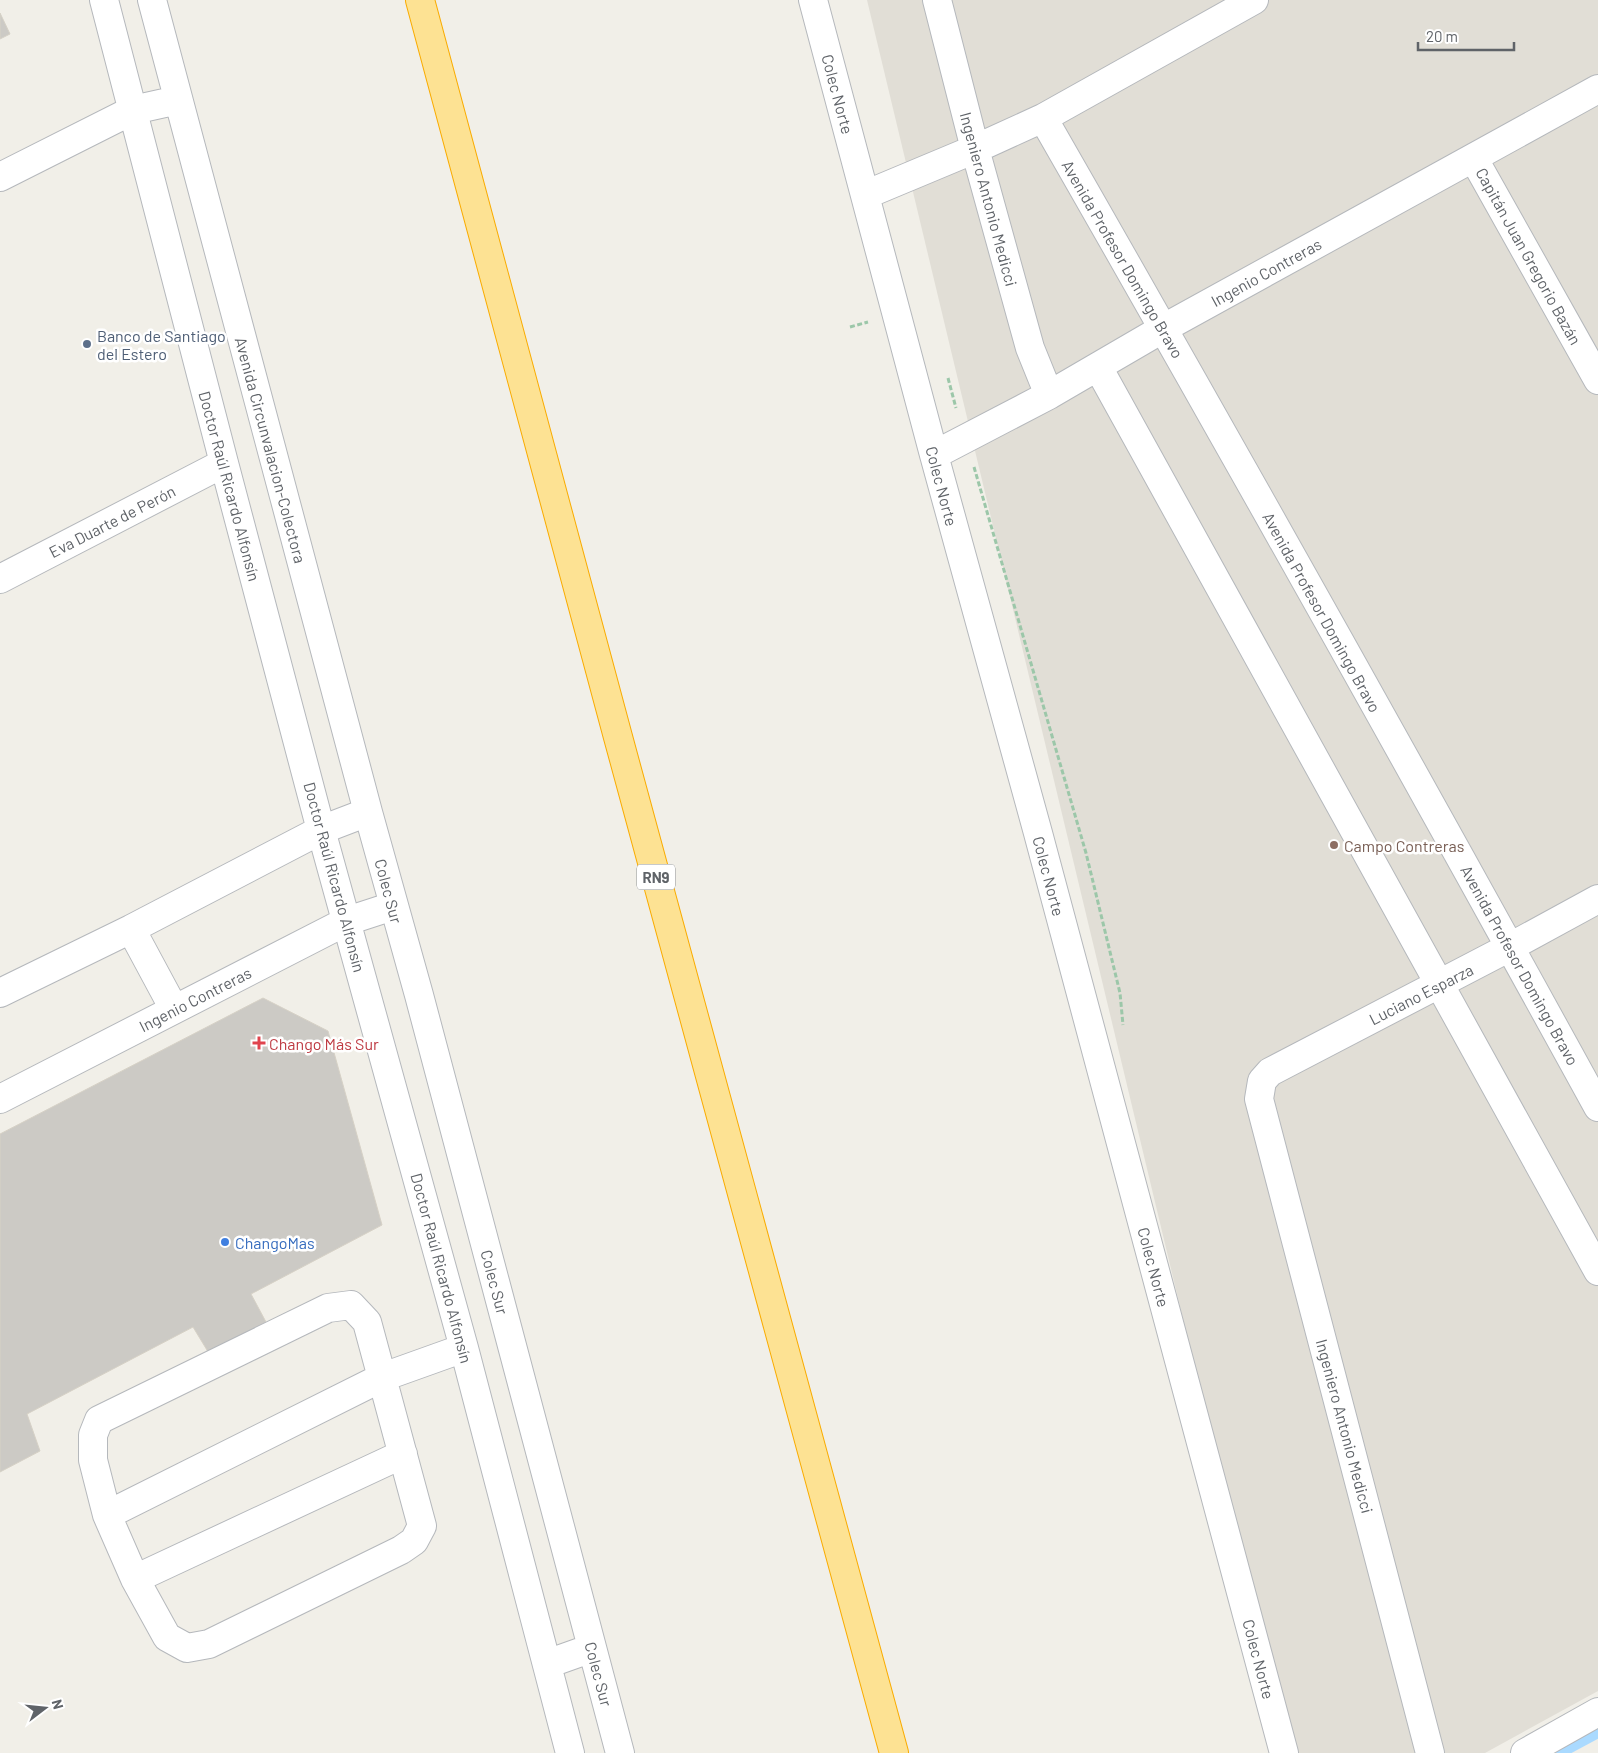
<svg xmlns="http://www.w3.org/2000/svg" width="1598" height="1753" font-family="Barlow,sans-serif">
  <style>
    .education { fill: #e1ded6 }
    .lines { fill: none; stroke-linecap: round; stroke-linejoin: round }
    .stream { stroke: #aadaff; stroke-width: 10 }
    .building { fill: #cccac5; stroke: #d6d1c6 }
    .minor-casing { stroke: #b5b8bc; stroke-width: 30 }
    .highway-casing { stroke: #f9ab00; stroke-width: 30 }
    .path { stroke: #9cc7a9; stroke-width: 3; stroke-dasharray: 5 2.5; stroke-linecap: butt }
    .minor { stroke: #fff; stroke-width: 28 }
    .highway { stroke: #fde293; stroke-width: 28 }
    .service-dot { fill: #5c6f8a; stroke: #fff; stroke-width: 2 }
    .education-dot { fill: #8d6e63; stroke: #fff; stroke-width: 2 }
    .health-dot { fill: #e0444e; stroke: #fff; stroke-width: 2 }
    .shop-dot { fill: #3f7fe0; stroke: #fff; stroke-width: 2 }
    .labels { text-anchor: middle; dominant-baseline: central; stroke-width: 5; stroke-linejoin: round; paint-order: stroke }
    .shield { fill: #fff; stroke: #8f9295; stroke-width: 1 }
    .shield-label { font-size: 15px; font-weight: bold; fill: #5f6368 }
    .street-label { font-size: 16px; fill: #5f6368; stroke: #fff }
    .service-label { font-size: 16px; fill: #4e5e75; stroke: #fff; text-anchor: start }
    .education-label { font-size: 16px; fill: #785e54; stroke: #fff; text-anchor: start }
    .health-label { font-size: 16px; fill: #be3a42; stroke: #fff; text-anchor: start }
    .shop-label { font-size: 16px; fill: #366cbe; stroke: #fff; text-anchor: start }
  </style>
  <rect width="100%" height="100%" fill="#f1efe8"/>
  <!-- education -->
  <path class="education" d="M 867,0 L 1598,0 L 1598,1691 L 1485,1753 L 1287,1753 Z"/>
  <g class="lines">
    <!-- stream -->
    <path class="stream" d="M 1561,1753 L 1598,1733"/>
  </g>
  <!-- building -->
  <path class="building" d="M 0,13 L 10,34 L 0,39 Z
    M 263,998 L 328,1031 L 382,1225 L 251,1294 L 266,1322 L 210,1355 L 193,1327 L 27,1414 L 40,1451 L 0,1472 L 0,1134 Z"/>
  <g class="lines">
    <defs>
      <path id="minor" d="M 104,0 L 224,463 L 321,830 L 464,1348 L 570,1753
        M 152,0 L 368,812 L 419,995 L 620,1753
        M 813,0 L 934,455 L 1038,833 L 1284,1753
        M 937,0 L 975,149 L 1030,348 L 1049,395
        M 1043,118 C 1231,446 1416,776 1598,1107
        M 1474,159 L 1598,380
        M 0,177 L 133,110 L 178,100
        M 865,195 L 975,149 L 1043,118 L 1254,0
        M 1098,367 L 1598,1271
        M 934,455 L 1049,395 L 1164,328 L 1598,89
        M 0,579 L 224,463
        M 131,929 L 174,1009
        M 0,993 L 131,929 L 321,830 L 368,812
        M 0,1099 L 347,921 L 393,906
        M 351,1305 L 367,1322 L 422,1526 L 414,1541 L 401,1550 L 209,1644 L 187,1648 L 167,1637 L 135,1579 L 107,1515 L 93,1460 L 93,1435 L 99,1420 L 328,1308 Z
        M 107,1515 L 383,1377 L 464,1348
        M 135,1579 L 403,1454
        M 547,1664 L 592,1648
        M 1430,1753 L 1259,1099 L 1262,1081 L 1270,1072 L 1510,947 L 1598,899
        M 1525,1753 L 1598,1712"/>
      <path id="highway" d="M 420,0 L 618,737 L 894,1753"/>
    </defs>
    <!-- minor casing -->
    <use href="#minor" class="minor-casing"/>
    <!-- highway casing -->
    <use href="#highway" class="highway-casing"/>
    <!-- path -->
    <path class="path" d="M 850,327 L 868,322
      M 948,378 L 956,408
      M 974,467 L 1086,853 L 1120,993 L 1123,1025"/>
    <!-- minor -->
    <use href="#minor" class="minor"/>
    <!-- highway -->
    <use href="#highway" class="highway"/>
  </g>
  <!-- markers -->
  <circle class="service-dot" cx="87" cy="344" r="5"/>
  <circle class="education-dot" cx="1334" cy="845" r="5"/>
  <path class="health-dot" d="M256.5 1035.5h5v5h5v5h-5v5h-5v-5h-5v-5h5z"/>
  <circle class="shop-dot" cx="225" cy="1242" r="5"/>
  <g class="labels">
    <!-- shield labels -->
    <rect class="shield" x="637" y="864.5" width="38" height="25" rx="4"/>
    <g class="shield-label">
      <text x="656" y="877">RN9</text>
    </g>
    <!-- street labels -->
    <g class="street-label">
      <text transform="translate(838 94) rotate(75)">Colec Norte</text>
      <text transform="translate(989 199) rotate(75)">Ingeniero Antonio Medicci</text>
      <text transform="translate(1529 256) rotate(61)">Capitán Juan Gregorio Bazán</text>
      <text transform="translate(1123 259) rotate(60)">Avenida Profesor Domingo Bravo</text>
      <text transform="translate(1266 272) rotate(-29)">Ingenio Contreras</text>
      <text transform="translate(271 450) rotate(75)">Avenida Circunvalacion-Colectora</text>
      <text transform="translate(230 486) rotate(75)">Doctor Raúl Ricardo Alfonsín</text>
      <text transform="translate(942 486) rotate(75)">Colec Norte</text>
      <text transform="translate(112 521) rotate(-27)">Eva Duarte de Perón</text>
      <text transform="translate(1322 612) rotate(61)">Avenida Profesor Domingo Bravo</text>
      <text transform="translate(1049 876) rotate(75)">Colec Norte</text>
      <text transform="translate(335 877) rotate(75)">Doctor Raúl Ricardo Alfonsín</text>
      <text transform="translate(389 891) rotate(75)">Colec Sur</text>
      <text transform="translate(1520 965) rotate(61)">Avenida Profesor Domingo Bravo</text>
      <text transform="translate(1421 994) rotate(-27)">Luciano Esparza</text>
      <text transform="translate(195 999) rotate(-27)">Ingenio Contreras</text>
      <text transform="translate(1154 1267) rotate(75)">Colec Norte</text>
      <text transform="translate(442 1268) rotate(75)">Doctor Raúl Ricardo Alfonsín</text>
      <text transform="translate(495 1282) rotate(75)">Colec Sur</text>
      <text transform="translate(1345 1426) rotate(75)">Ingeniero Antonio Medicci</text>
      <text transform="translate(1259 1659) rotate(75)">Colec Norte</text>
      <text transform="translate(599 1674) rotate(75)">Colec Sur</text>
    </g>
    <!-- service labels -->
    <g class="service-label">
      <text x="97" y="335">Banco de Santiago<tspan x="97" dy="18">del Estero</tspan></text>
    </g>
    <!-- education labels -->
    <g class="education-label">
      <text x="1344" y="845">Campo Contreras</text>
    </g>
    <!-- health labels -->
    <g class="health-label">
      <text x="269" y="1043">Chango Más Sur</text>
    </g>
    <!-- shop labels -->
    <g class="shop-label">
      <text x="235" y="1242">ChangoMas</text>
    </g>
  </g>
  <!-- north arrow -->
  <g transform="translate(45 1708) rotate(74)" stroke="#ffffff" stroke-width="4" paint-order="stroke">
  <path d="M0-4L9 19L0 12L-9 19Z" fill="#5f6368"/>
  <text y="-8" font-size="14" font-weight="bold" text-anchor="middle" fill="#5f6368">N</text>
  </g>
  <!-- scale -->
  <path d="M1418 42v8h96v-8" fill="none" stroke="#5f6368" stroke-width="2.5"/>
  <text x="1426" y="42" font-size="15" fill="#5f6368" stroke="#ffffff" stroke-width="4" paint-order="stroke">20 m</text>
</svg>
